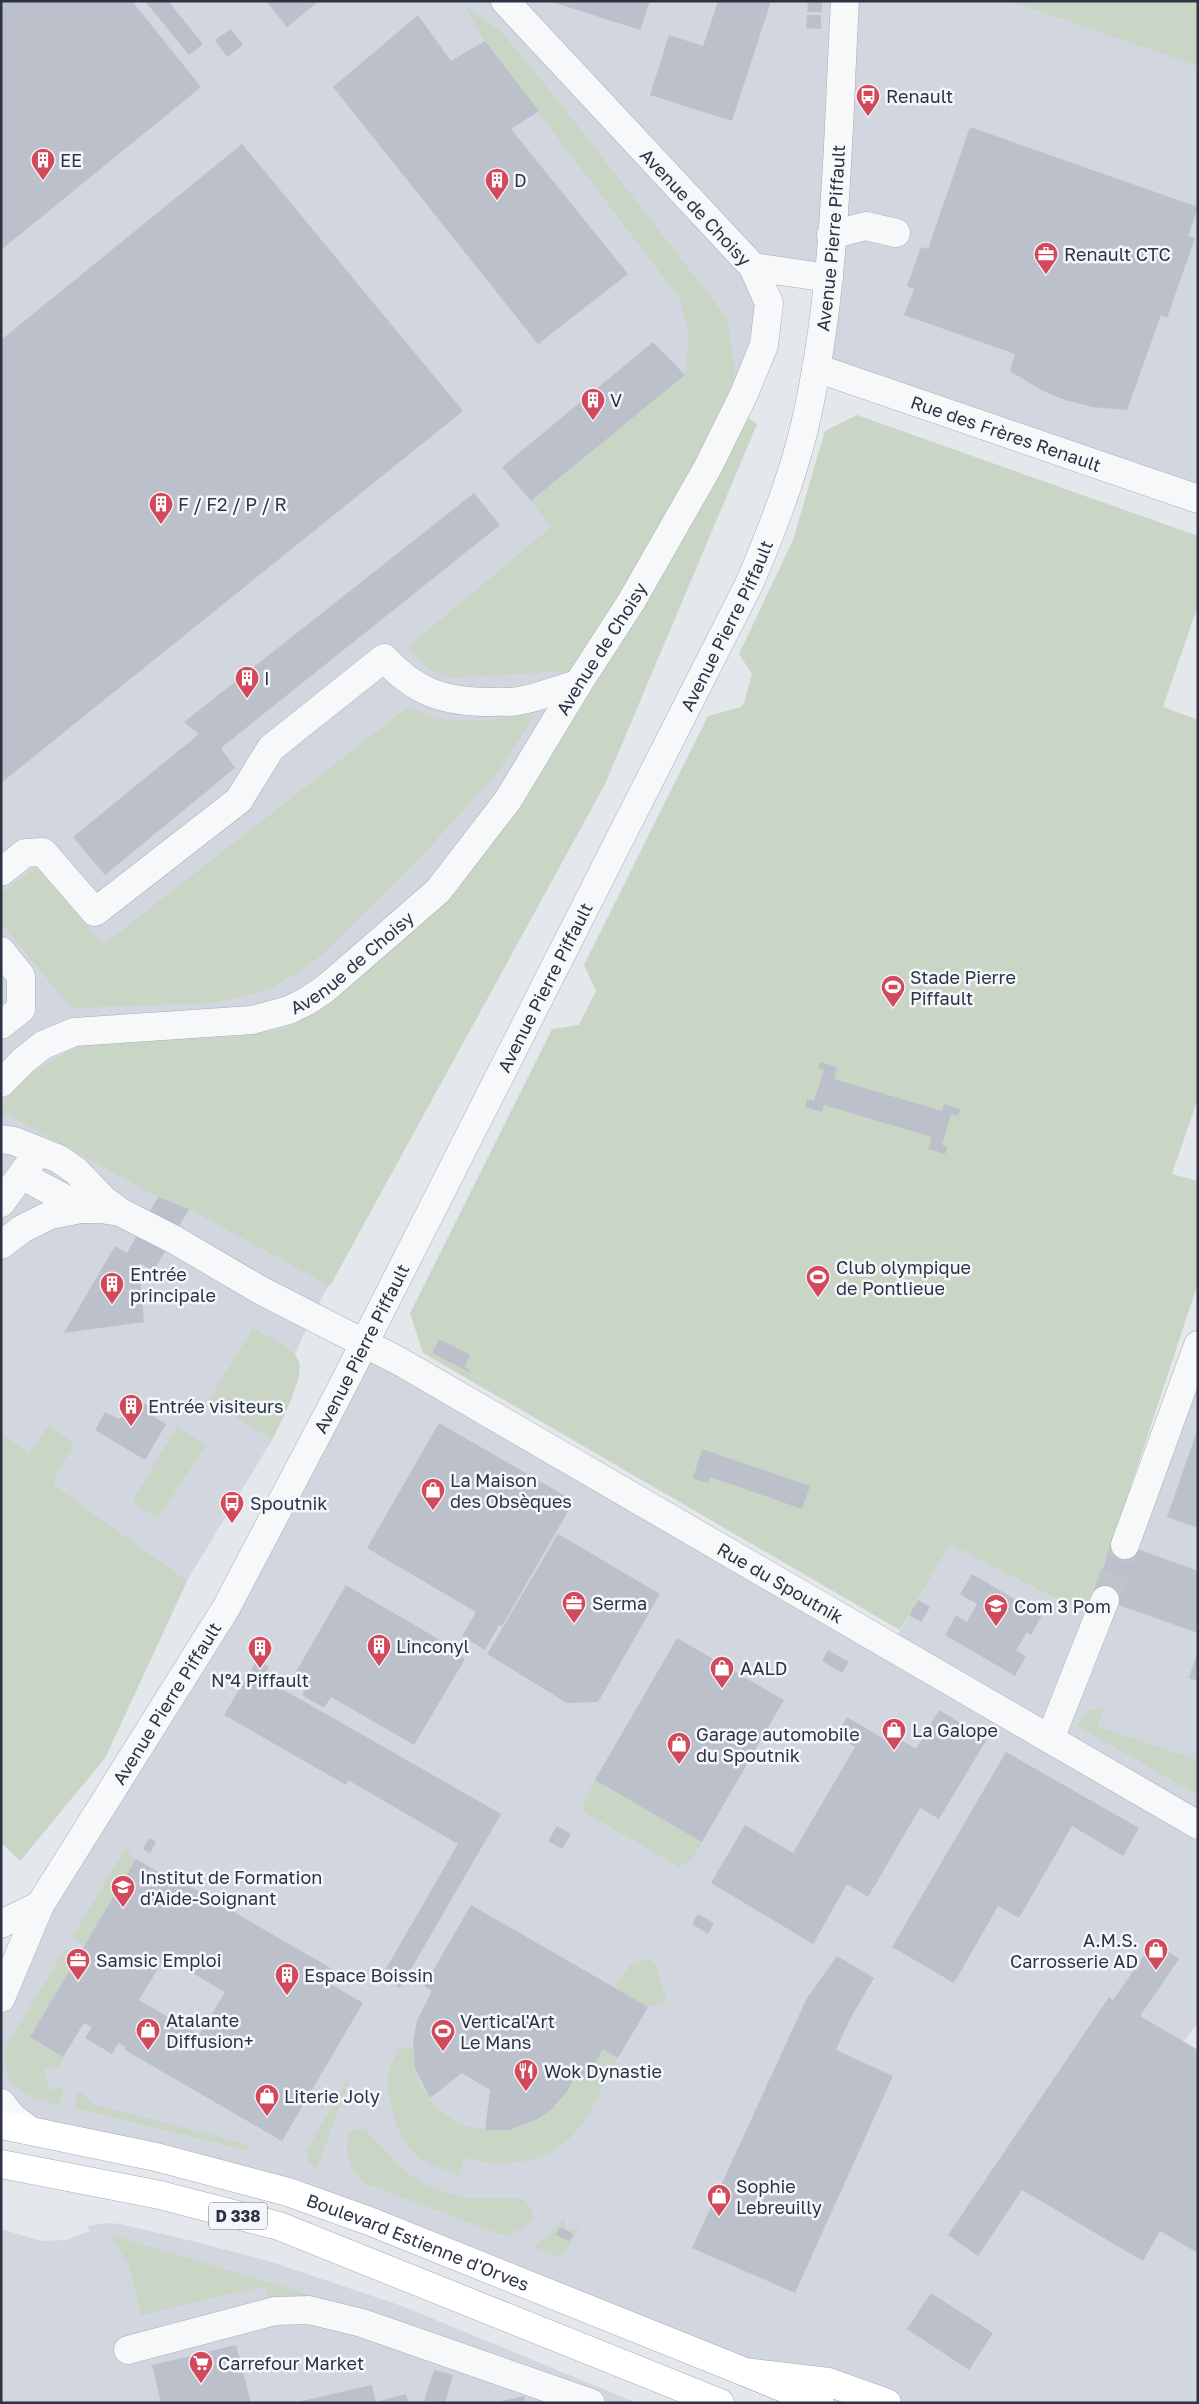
<svg xmlns="http://www.w3.org/2000/svg" width="1199" height="2404" font-family="'Golos Text',sans-serif">
  <style>
    .built { fill: #d2d6de }
    .green { fill: #c9d6c5 }
    .building { fill: #bbc0ca; fill-rule: evenodd }
    .lines { fill: none; stroke-linecap: round; stroke-linejoin: round }
    .minor-tunnel { stroke: #bfc3cb; stroke-width: 28; stroke-dasharray: 28 14; stroke-linecap: butt }
    .minor-casing { stroke: #a9aeb7; stroke-width: 29 }
    .major-casing { stroke: #a3abb8; stroke-width: 29 }
    .highway-casing { stroke: #8b94a3; stroke-width: 29 }
    .minor { stroke: #f7f8fa; stroke-width: 28 }
    .major { stroke: #fff; stroke-width: 28 }
    .highway { stroke: #fff; stroke-width: 28 }
    .labels { text-anchor: middle; dominant-baseline: central; stroke-width: 5; stroke-linejoin: round; paint-order: stroke }
    .shield { fill: #f4f6f9; stroke: #676e7b; stroke-width: 1 }
    .shield-label { font-size: 16px; font-weight: bold; fill: #2b3445 }
    .poi-label { font-size: 18px; fill: #2b3445; stroke: #f4f6f9; text-anchor: start }
    .street-label { font-size: 18px; fill: #2b3445; stroke: #f4f6f9 }
  </style>
  <rect width="100%" height="100%" fill="#e4e7ec"/>
  <!-- built -->
  <path class="built" d="M 1,1 L 1198,1 L 1198,499 L 816,368 L 828,295 L 775,270 L 769,303 L 736,410 L 757,424 L 605,784 L 312,1316 L 295,1354 L 300,1364 L 299,1378 L 272,1440 L 187,1581 L 105,1758 L 20,1861 L 1,1842 Z
    M 362,1343 L 891,1647 L 950,1543 L 1073,1608 L 1093,1596 L 1113,1540 L 1198,1345 L 1198,2022 L 1184,2041 L 1198,2050 L 1198,2403 L 887,2403 L 745,2372 L 340,2209 L 31,2131 L 1,2103 L 1,1998 Z
    M 106,2223 L 120,2224 L 192,2241 L 265,2260 L 402,2306 L 637,2403 L 1,2403 L 1,2229 L 42,2241 L 67,2240 L 90,2231 L 87,2226 Z"/>
  <!-- green -->
  <path class="green" d="M 1010,1 L 1198,1 L 1198,66 Z
    M 465,6 L 501,31 L 563,107 L 727,318 L 734,366 L 736,410 L 757,424 L 605,784 L 330,1286 L 189,1209 L 158,1197 L 1,1111 L 1,1105 L 28,1074 L 83,1044 L 243,1036 L 291,1027 L 333,1000 L 443,897 L 584,680 L 561,671 L 453,678 C 429,672 423,666 408,647 L 551,527 L 531,501 L 685,375 L 689,337 L 680,299 L 485,42 Z
    M 857,415 L 1198,536 L 1198,605 L 1163,707 L 1198,720 L 1198,1098 L 1172,1174 L 1198,1181 L 1198,1283 L 1113,1540 L 1086,1614 L 950,1544 L 900,1630 L 423,1353 L 410,1313 L 552,1029 L 579,1025 L 596,991 L 584,965 L 708,716 L 741,707 L 744,703 L 752,674 L 739,654 L 793,540 L 825,431 Z
    M 408,707 L 445,721 L 490,720 L 536,713 L 499,771 L 418,860 L 315,961 L 272,988 L 214,1003 L 71,1008 L 1,923 L 1,893 L 36,867 L 103,945 Z
    M 253,1328 C 264,1335 287,1345 295,1355 C 310,1372 280,1422 272,1440 L 209,1400 Z
    M 49,1425 L 74,1444 L 52,1484 L 187,1581 L 105,1758 L 20,1861 L 1,1842 L 1,1433 L 29,1454 Z
    M 177,1427 L 206,1445 L 158,1519 L 132,1502 Z
    M 1092,1709 L 1103,1709 L 1098,1727 L 1198,1760 L 1198,1795 L 1077,1726 L 1082,1716 Z
    M 595,1780 L 702,1842 L 692,1859 L 679,1867 L 583,1811 L 583,1805 Z
    M 126,1847 L 131,1850 L 127,1855 L 136,1859 L 85,1945 L 72,1937 Z
    M 65,1949 L 79,1955 L 30,2037 L 63,2057 L 59,2067 L 44,2070 L 49,2090 L 64,2087 L 59,2105 C 28,2097 0,2091 6,2046 Z
    M 645,1959 L 651,1960 L 655,1964 L 667,2002 L 648,2007 L 614,1988 L 630,1965 Z
    M 399,2048 L 414,2048 C 414,2054 414,2061 415,2067 C 427,2129 503,2148 550,2111 C 562,2101 570,2087 577,2074 L 585,2079 L 603,2049 L 618,2058 C 607,2078 588,2120 573,2135 C 545,2164 501,2169 465,2158 L 459,2176 C 442,2169 420,2162 408,2147 C 397,2132 384,2090 388,2073 C 390,2064 396,2056 399,2048 Z
    M 353,2070 L 317,2168 L 310,2165 L 306,2152 Z
    M 78,2091 L 96,2105 L 246,2144 L 251,2151 L 74,2108 Z
    M 358,2129 L 365,2129 L 400,2167 L 414,2178 L 434,2188 L 466,2199 L 522,2198 C 546,2219 524,2228 505,2236 L 364,2183 C 350,2170 343,2152 349,2133 Z
    M 564,2219 L 567,2231 L 580,2227 L 562,2258 L 534,2247 C 546,2239 552,2228 564,2219 Z
    M 111,2235 L 347,2306 L 270,2302 L 265,2286 L 141,2315 L 129,2266 Z"/>
  <!-- building -->
  <path class="building" d="M 1,1 L 132,1 L 201,87 L 1,250 Z
    M 145,1 L 168,1 L 203,44 L 189,55 Z
    M 266,1 L 319,1 L 287,27 Z
    M 549,1 L 650,1 L 640,30 Z
    M 718,1 L 771,1 L 732,121 L 650,95 L 669,35 L 703,46 Z
    M 808,1 L 822,1 L 822,12 L 807,12 Z
    M 418,15 L 451,61 L 485,41 L 539,111 L 511,129 L 628,274 L 538,344 L 333,87 Z
    M 807,15 L 821,15 L 821,29 L 806,28 Z
    M 231,29 L 243,45 L 227,57 L 215,40 Z
    M 970,127 L 1198,207 L 1188,236 L 1195,238 L 1167,318 L 1161,315 L 1127,410 L 1092,407 L 1065,400 L 1043,391 L 1013,373 L 1010,370 L 1015,354 L 904,315 L 914,289 L 907,286 L 921,247 L 928,249 Z
    M 242,144 L 463,411 L 1,783 L 1,340 Z
    M 653,342 L 685,375 L 531,501 L 502,467 Z
    M 474,493 L 500,525 L 221,748 L 235,768 L 105,875 L 73,837 L 199,734 L 184,722 Z
    M 820,1062 L 837,1067 L 834,1079 L 942,1111 L 944,1104 L 960,1109 L 958,1116 L 951,1114 L 942,1145 L 947,1147 L 945,1154 L 928,1149 L 932,1137 L 824,1105 L 822,1112 L 805,1107 L 807,1099 L 814,1101 L 824,1070 L 818,1068 Z
    M 158,1197 L 189,1209 L 154,1271 L 139,1263 L 144,1322 L 64,1333 L 115,1246 L 127,1253 Z
    M 439,1339 L 470,1355 L 464,1367 L 470,1370 L 469,1372 L 432,1353 Z
    M 137,1399 L 151,1408 L 148,1413 L 166,1424 L 145,1460 L 95,1430 L 105,1412 L 118,1419 L 127,1416 Z
    M 439,1423 L 574,1501 L 502,1626 L 499,1625 L 485,1650 L 462,1636 L 476,1612 L 367,1548 Z
    M 1197,1431 L 1198,1431 L 1198,1528 L 1167,1517 Z
    M 702,1449 L 810,1486 L 802,1509 L 710,1477 L 708,1483 L 693,1478 Z
    M 558,1534 L 660,1594 L 598,1702 L 567,1703 L 487,1654 Z
    M 1113,1540 L 1198,1571 L 1198,1633 L 1093,1596 Z
    M 972,1574 L 1042,1615 L 1031,1635 L 1027,1632 L 1016,1650 L 1026,1656 L 1015,1676 L 945,1635 L 956,1615 L 967,1622 L 977,1604 L 960,1594 Z
    M 346,1585 L 450,1646 L 448,1649 L 465,1659 L 414,1745 L 331,1697 L 324,1708 L 302,1695 L 309,1684 L 294,1675 Z
    M 918,1600 L 930,1607 L 921,1622 L 909,1615 Z
    M 677,1638 L 784,1700 L 702,1842 L 595,1780 Z
    M 828,1650 L 849,1662 L 842,1673 L 822,1661 Z
    M 1197,1653 L 1198,1653 L 1198,1681 L 1189,1678 Z
    M 257,1660 L 269,1667 L 263,1678 L 501,1814 L 400,1988 L 381,1977 L 458,1844 L 348,1780 L 346,1785 L 224,1715 Z
    M 939,1710 L 987,1739 L 939,1819 L 920,1808 L 868,1897 L 847,1884 L 813,1944 L 711,1883 L 745,1825 L 793,1853 L 855,1747 L 836,1736 L 847,1717 L 894,1745 L 898,1738 L 916,1749 Z
    M 1006,1752 L 1139,1828 L 1123,1856 L 1072,1826 L 1019,1918 L 998,1906 L 954,1983 L 892,1947 Z
    M 557,1826 L 571,1834 L 562,1849 L 548,1841 Z
    M 149,1838 L 156,1842 L 150,1853 L 143,1849 Z
    M 136,1859 L 170,1879 L 172,1876 L 339,1973 L 332,1985 L 363,2003 L 282,2141 L 125,2050 L 126,2047 L 118,2043 L 112,2054 L 85,2038 L 92,2027 L 84,2023 L 63,2057 L 30,2037 ZM 165,1957 L 225,1992 L 199,2035 L 139,2000 Z
    M 471,1905 L 648,2007 L 618,2058 L 603,2049 L 585,2080 L 577,2074 L 566,2093 L 551,2110 L 536,2120 L 509,2130 L 485,2130 L 490,2090 L 462,2073 L 430,2098 L 415,2068 L 413,2041 L 417,2021 L 432,1991 L 424,1986 Z
    M 698,1914 L 714,1923 L 708,1934 L 692,1924 Z
    M 1154,1941 L 1179,1959 L 1140,2016 L 1198,2050 L 1198,2253 L 1160,2231 L 1143,2261 L 1022,2190 L 978,2256 L 948,2235 L 1109,1997 L 1113,2000 Z
    M 837,1956 L 874,1978 L 851,2017 L 836,2050 L 893,2076 L 795,2293 L 692,2248 L 807,1998 Z
    M 560,2227 L 573,2234 L 569,2241 L 556,2235 Z
    M 931,2293 L 993,2333 L 969,2370 L 907,2329 Z
    M 236,2345 L 251,2403 L 161,2403 L 152,2365 Z
    M 434,2370 L 453,2375 L 445,2403 L 424,2401 Z
    M 372,2385 L 376,2402 L 406,2394 L 409,2403 L 293,2403 Z
    M 524,2396 L 525,2403 L 498,2403 L 498,2402 Z"/>
  <g class="lines">
    <!-- minor-tunnel -->
    <path class="minor-tunnel" d="M 1105,1600 L 1125,1545"/>
    <defs>
      <g id="minor">
        <path d="M 831,235 L 866,226 L 896,233"/>
        <path d="M 753,267 L 829,278"/>
        <path id="s1" d="M 816,368 L 1198,499"/>
        <path d="M 1,872 L 25,853 L 43,852 L 95,912 L 239,800 L 271,748 L 384,658 C 416,693 445,702 491,702 C 500,701 510,703 518,701 C 538,698 558,689 578,684"/>
        <path d="M 1,951 L 21,976 L 21,1009 L 1,1025"/>
        <path id="s2" d="M 1,1083 L 23,1061 L 43,1045 L 74,1032 L 252,1020 L 289,1010 L 307,1001 L 325,989 L 438,891 L 508,800 L 578,684 L 631,602 L 708,467 L 744,394 L 764,345 L 769,303 L 753,267 L 505,1"/>
        <path d="M 1,1139 L 14,1141 L 59,1159 L 76,1171 L 104,1200 L 120,1212"/>
        <path d="M 23,1175 C 41,1188 63,1195 81,1209"/>
        <path d="M 1,1203 L 33,1159"/>
        <path id="s3" d="M 1,1245 L 22,1229 L 50,1215 L 81,1209 L 101,1209 L 120,1212 L 175,1240 L 260,1290 L 399,1361 L 1198,1825"/>
        <path d="M 1125,1545 L 1198,1345"/>
        <path d="M 1050,1739 L 1105,1600"/>
        <path d="M 1,1924 L 40,1905"/>
        <path id="s4" d="M 1,1998 L 40,1905 L 226,1608 L 341,1389 L 750,582 C 771,532 791,482 804,429 C 837,290 837,143 845,1"/>
        <path d="M 1,2103 L 12,2117 L 31,2131"/>
        <path d="M 128,2350 L 275,2311 L 309,2310 L 362,2323 L 591,2403"/>
      </g>
      <g id="major">
        <path id="s5" d="M 1,2125 L 156,2157 L 288,2192 L 369,2221 L 745,2372 L 828,2382 L 887,2403"/>
        <path d="M 1,2164 L 160,2195 L 279,2226 L 720,2403"/>
      </g>
      <path id="highway" d="M 745,2372 L 820,2403"/>
    </defs>
    <!-- minor casing -->
    <use href="#minor" class="minor-casing"/>
    <!-- major casing -->
    <use href="#major" class="major-casing"/>
    <!-- highway casing -->
    <use href="#highway" class="highway-casing"/>
    <!-- minor -->
    <use href="#minor" class="minor"/>
    <!-- major -->
    <use href="#major" class="major"/>
    <!-- highway -->
    <use href="#highway" class="highway"/>
  </g>
  <!-- icons -->
  <defs>
    <symbol id="bus-pin" viewBox="-11 -11 22 30"><path d="M0 17L-7.5 6A9.5 9.5 0 1 1 7.5 6Z" fill="#d1495b" stroke="#f4f6f9"/><path d="M-5-6H5V4H4V6H2V4H-2V6H-4V4H-5ZM-3.5-4V0h7V-4ZM-3.5 1.2v1.5H-2V1.2ZM2 1.2v1.5H3.5V1.2Z" fill="#fff"/></symbol>
    <symbol id="building-pin" viewBox="-11 -11 22 30"><path d="M0 17L-7.5 6A9.5 9.5 0 1 1 7.5 6Z" fill="#d1495b" stroke="#f4f6f9"/><path d="M-4-6H4V6H1V3H-1V6H-4ZM-2.5-4.3h1.7v1.8h-1.7ZM.8-4.3h1.7v1.8H.8ZM-2.5-1h1.7V.8h-1.7ZM.8-1h1.7V.8H.8Z" fill="#fff"/></symbol>
    <symbol id="office-pin" viewBox="-11 -11 22 30"><path d="M0 17L-7.5 6A9.5 9.5 0 1 1 7.5 6Z" fill="#d1495b" stroke="#f4f6f9"/><path d="M-6-3h4V-5.5h4V-3h4V5H-6ZM-1-4.5V-3h2v-1.5ZM-6 0V1H6V0Z" fill="#fff"/></symbol>
    <symbol id="stadium-pin" viewBox="-11 -11 22 30"><path d="M0 17L-7.5 6A9.5 9.5 0 1 1 7.5 6Z" fill="#d1495b" stroke="#f4f6f9"/><path d="M0-5a6.5 5 0 1 0 0 10a6.5 5 0 1 0 0-10ZM-3.5-1.8h7v3.6h-7Z" fill="#fff"/></symbol>
    <symbol id="shop-pin" viewBox="-11 -11 22 30"><path d="M0 17L-7.5 6A9.5 9.5 0 1 1 7.5 6Z" fill="#d1495b" stroke="#f4f6f9"/><path d="M-5-2.5h2.3a2.7 3.5 0 0 1 5.4 0H5L5.5 6h-11ZM-1.5-2.5h3a1.5 2.3 0 0 0-3 0Z" fill="#fff"/></symbol>
    <symbol id="school-pin" viewBox="-11 -11 22 30"><path d="M0 17L-7.5 6A9.5 9.5 0 1 1 7.5 6Z" fill="#d1495b" stroke="#f4f6f9"/><path d="M0-5L7-2L0 1L-7-2ZM-4 1L0 2.5L4 1V4Q0 6-4 4Z" fill="#fff"/></symbol>
    <symbol id="university-pin" viewBox="-11 -11 22 30"><path d="M0 17L-7.5 6A9.5 9.5 0 1 1 7.5 6Z" fill="#d1495b" stroke="#f4f6f9"/><path d="M0-5L7-2L0 1L-7-2ZM-4 1L0 2.5L4 1V4Q0 6-4 4Z" fill="#fff"/></symbol>
    <symbol id="restaurant-pin" viewBox="-11 -11 22 30"><path d="M0 17L-7.5 6A9.5 9.5 0 1 1 7.5 6Z" fill="#d1495b" stroke="#f4f6f9"/><path d="M-5-6h1v4h1v-4h1v4h1v-4h1v5L-1.5 .5V6h-2V.5L-5-1ZM5-6V6H3V1.5H1.5Q1.5-4 5-6Z" fill="#fff"/></symbol>
    <symbol id="supermarket-pin" viewBox="-11 -11 22 30"><path d="M0 17L-7.5 6A9.5 9.5 0 1 1 7.5 6Z" fill="#d1495b" stroke="#f4f6f9"/><path d="M-6-5.5h2.5l.6 2H6L4.5 2H-2.5L-4.4-4H-6ZM-1.5 3.2a1.3 1.3 0 1 0 .1 0ZM3 3.2a1.3 1.3 0 1 0 .1 0Z" fill="#fff"/></symbol>
  </defs>
  <g fill-rule="evenodd">
    <use href="#bus-pin" x="854" y="82" width="28" height="38"/>
    <use href="#building-pin" x="29" y="146" width="28" height="38"/>
    <use href="#building-pin" x="483" y="166" width="28" height="38"/>
    <use href="#office-pin" x="1032" y="240" width="28" height="38"/>
    <use href="#building-pin" x="579" y="386" width="28" height="38"/>
    <use href="#building-pin" x="147" y="490" width="28" height="38"/>
    <use href="#building-pin" x="233" y="664" width="28" height="38"/>
    <use href="#stadium-pin" x="879" y="973" width="28" height="38"/>
    <use href="#stadium-pin" x="804" y="1263" width="28" height="38"/>
    <use href="#building-pin" x="98" y="1270" width="28" height="38"/>
    <use href="#building-pin" x="117" y="1392" width="28" height="38"/>
    <use href="#shop-pin" x="419" y="1476" width="28" height="38"/>
    <use href="#bus-pin" x="218" y="1489" width="28" height="38"/>
    <use href="#office-pin" x="560" y="1589" width="28" height="38"/>
    <use href="#school-pin" x="982" y="1592" width="28" height="38"/>
    <use href="#building-pin" x="365" y="1632" width="28" height="38"/>
    <use href="#building-pin" x="246" y="1634" width="28" height="38"/>
    <use href="#shop-pin" x="708" y="1654" width="28" height="38"/>
    <use href="#shop-pin" x="880" y="1716" width="28" height="38"/>
    <use href="#shop-pin" x="665" y="1730" width="28" height="38"/>
    <use href="#university-pin" x="109" y="1873" width="28" height="38"/>
    <use href="#shop-pin" x="1142" y="1936" width="28" height="38"/>
    <use href="#office-pin" x="64" y="1946" width="28" height="38"/>
    <use href="#building-pin" x="273" y="1961" width="28" height="38"/>
    <use href="#shop-pin" x="134" y="2016" width="28" height="38"/>
    <use href="#stadium-pin" x="429" y="2017" width="28" height="38"/>
    <use href="#restaurant-pin" x="512" y="2057" width="28" height="38"/>
    <use href="#shop-pin" x="253" y="2082" width="28" height="38"/>
    <use href="#shop-pin" x="705" y="2182" width="28" height="38"/>
    <use href="#supermarket-pin" x="187" y="2349" width="28" height="38"/>
  </g>
  <g class="labels">
    <!-- shield labels -->
    <rect class="shield" x="209" y="2202.5" width="58" height="27" rx="4"/>
    <g class="shield-label">
      <text x="238" y="2216">D 338</text>
    </g>
    <!-- poi labels -->
    <g class="poi-label">
      <text x="886" y="96">Renault</text>
      <text x="60" y="160">EE</text>
      <text x="514" y="180">D</text>
      <text x="1064" y="254">Renault CTC</text>
      <text x="610" y="400">V</text>
      <text x="178" y="504">F / F2 / P / R</text>
      <text x="264" y="678">I</text>
      <text x="910" y="977">Stade Pierre<tspan x="910" dy="21">Piffault</tspan></text>
      <text x="836" y="1267">Club olympique<tspan x="836" dy="21">de Pontlieue</tspan></text>
      <text x="130" y="1274">Entrée<tspan x="130" dy="21">principale</tspan></text>
      <text x="148" y="1406">Entrée visiteurs</text>
      <text x="450" y="1480">La Maison<tspan x="450" dy="21">des Obsèques</tspan></text>
      <text x="250" y="1503">Spoutnik</text>
      <text x="592" y="1603">Serma</text>
      <text x="1014" y="1606">Com 3 Pom</text>
      <text x="396" y="1646">Linconyl</text>
      <text x="740" y="1668">AALD</text>
      <text x="260" y="1680" text-anchor="middle">N°4 Piffault</text>
      <text x="912" y="1730">La Galope</text>
      <text x="696" y="1734">Garage automobile<tspan x="696" dy="21">du Spoutnik</tspan></text>
      <text x="140" y="1877">Institut de Formation<tspan x="140" dy="21">d'Aide-Soignant</tspan></text>
      <text x="1138" y="1940" text-anchor="end">A.M.S.<tspan x="1138" dy="21">Carrosserie AD</tspan></text>
      <text x="96" y="1960">Samsic Emploi</text>
      <text x="304" y="1975">Espace Boissin</text>
      <text x="166" y="2020">Atalante<tspan x="166" dy="21">Diffusion+</tspan></text>
      <text x="460" y="2021">Vertical'Art<tspan x="460" dy="21">Le Mans</tspan></text>
      <text x="544" y="2071">Wok Dynastie</text>
      <text x="284" y="2096">Literie Joly</text>
      <text x="736" y="2186">Sophie<tspan x="736" dy="21">Lebreuilly</tspan></text>
      <text x="218" y="2363">Carrefour Market</text>
    </g>
    <!-- street labels -->
    <g class="street-label">
      <text transform="translate(696 207) rotate(47)">Avenue de Choisy</text>
      <text stroke="none"><textPath href="#s4" startOffset="1959">Avenue Pierre Piffault</textPath></text>
      <text stroke="none"><textPath href="#s1" startOffset="201">Rue des Frères Renault</textPath></text>
      <text stroke="none"><textPath href="#s4" startOffset="1554">Avenue Pierre Piffault</textPath></text>
      <text stroke="none"><textPath href="#s2" startOffset="791">Avenue de Choisy</textPath></text>
      <text stroke="none"><textPath href="#s2" startOffset="386">Avenue de Choisy</textPath></text>
      <text stroke="none"><textPath href="#s4" startOffset="1149">Avenue Pierre Piffault</textPath></text>
      <text stroke="none"><textPath href="#s4" startOffset="744">Avenue Pierre Piffault</textPath></text>
      <text stroke="none"><textPath href="#s3" startOffset="886">Rue du Spoutnik</textPath></text>
      <text stroke="none"><textPath href="#s4" startOffset="339">Avenue Pierre Piffault</textPath></text>
      <text stroke="none"><textPath href="#s5" startOffset="434">Boulevard Estienne d'Orves</textPath></text>
    </g>
  </g>
  <!-- border -->
  <rect width="1199" height="2404" fill="none" stroke="#2b3445" stroke-width="5"/>
</svg>
